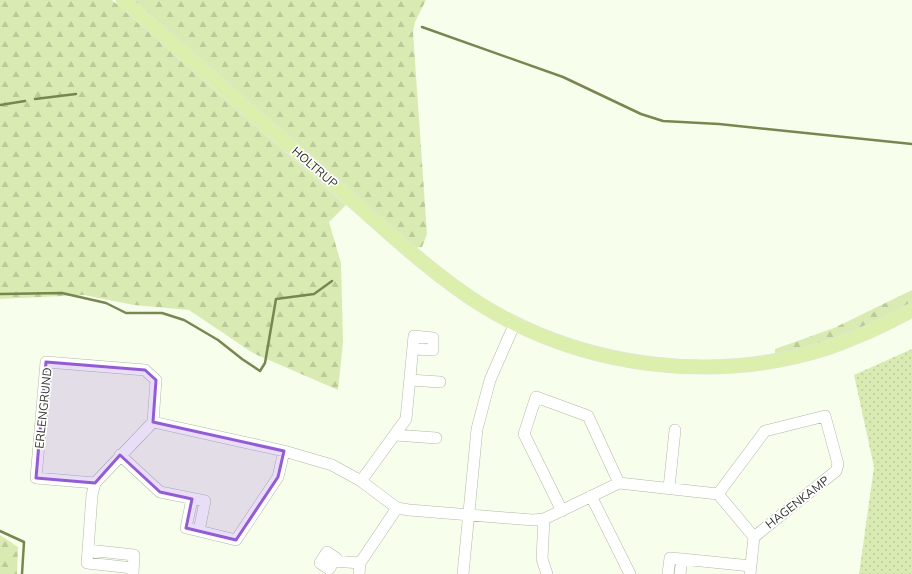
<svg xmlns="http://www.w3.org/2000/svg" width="912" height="574" font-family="Mulish,sans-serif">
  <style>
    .forest { fill: url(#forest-firs) }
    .park { fill: url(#park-dots) }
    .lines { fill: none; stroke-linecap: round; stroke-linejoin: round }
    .stream { stroke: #77874f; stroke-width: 2.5 }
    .minor-casing { stroke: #b2b8a8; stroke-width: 12 }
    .major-casing { stroke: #e2e3e2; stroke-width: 15 }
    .minor { stroke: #fff; stroke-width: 11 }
    .major { stroke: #ddefac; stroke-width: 14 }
    .marked { fill: #935cd5; fill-opacity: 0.2; stroke: #935cd5; stroke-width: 3; stroke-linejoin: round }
    .labels { text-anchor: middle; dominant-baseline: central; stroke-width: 3.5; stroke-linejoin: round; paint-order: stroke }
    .street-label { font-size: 12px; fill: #33352e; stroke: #fff }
  </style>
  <defs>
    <pattern id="forest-firs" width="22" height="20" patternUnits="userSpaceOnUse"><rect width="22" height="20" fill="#d9ebb2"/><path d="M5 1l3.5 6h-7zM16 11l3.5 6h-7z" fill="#bbca99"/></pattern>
    <pattern id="park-dots" width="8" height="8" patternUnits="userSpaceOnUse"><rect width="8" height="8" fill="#d9ebb2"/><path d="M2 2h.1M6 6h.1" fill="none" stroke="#bbca99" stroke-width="1.8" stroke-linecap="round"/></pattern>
  </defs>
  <rect width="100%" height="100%" fill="#f8feec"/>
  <!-- forest -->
  <path class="forest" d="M 0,0 L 112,0 L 346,205 L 329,222 L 341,263 L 343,342 L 338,390 L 253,353 L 189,310 L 134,305 L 84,295 L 0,299 Z
    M 132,0 L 426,0 L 415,22 L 413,32 L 427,234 L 422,247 L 414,248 Z
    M 912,290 L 912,304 C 869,328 823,343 775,355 L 775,349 L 834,328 Z
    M 0,535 L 18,547 L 17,574 L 0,574 Z"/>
  <!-- park -->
  <path class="park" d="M 912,349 L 912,574 L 859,574 L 874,467 L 854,375 Z"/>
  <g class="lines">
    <!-- stream -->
    <path class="stream" d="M 422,27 L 563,77 L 641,114 L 663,121 L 719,124 L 912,144
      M 35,99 L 76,94
      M 0,105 L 25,101
      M 0,294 L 62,293 L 106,303 L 126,313 L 162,313 L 184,320 L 218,340 L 242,359 L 260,371 L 265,363 L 276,299 L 314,294 L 332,281
      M 0,531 L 24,542 L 22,574"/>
    <defs>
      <path id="minor" d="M 410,380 L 440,382
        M 396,435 L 436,438
        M 120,455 L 160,492 L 205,501 L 199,531 L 236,540 L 278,477 L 284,451
        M 361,481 L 406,419 L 414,336 L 433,338 L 433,350 L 413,349
        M 95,483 L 36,478 L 46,362 L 145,370 L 156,380 L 153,422
        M 669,488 L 675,430
        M 718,494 L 765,431 L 825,416 L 838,464 L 836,471 L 754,537
        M 591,496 L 630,574
        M 192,499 L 186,528 L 199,531
        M 562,511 L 524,434 L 536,397 L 588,416 L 619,483
        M 544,519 L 542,559 L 547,574
        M 88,550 L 92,495 L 95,483 L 153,422 L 284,451 L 332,465 L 361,481 L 397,508 L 409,510 L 533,520 L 544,519 L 619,483 L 718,494 L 754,537 L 750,574
        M 334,561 L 329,569 L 320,563 L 327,552 L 336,558 L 334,561 L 360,563
        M 133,568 L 87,563 L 88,550 L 134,555 L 133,574
        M 359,574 L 360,563 L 397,508
        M 463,574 L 477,429 L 490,380 L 515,323
        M 668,574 L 670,558 L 682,559
        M 680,574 L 682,559 L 751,566"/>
      <path id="major" d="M 123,0 C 192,60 261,120 329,180 C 379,223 427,271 483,306 C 585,368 714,384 827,348 C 857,338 885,325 912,310"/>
    </defs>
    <!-- minor casing -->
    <use href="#minor" class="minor-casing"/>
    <!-- major casing -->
    <use href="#major" class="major-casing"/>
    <!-- minor -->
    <use href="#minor" class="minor"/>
    <!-- major -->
    <use href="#major" class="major"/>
  </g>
  <!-- marked area -->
  <path class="marked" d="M 46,362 L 145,370 L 156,380 L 153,422 L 284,451 L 278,477 L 236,540 L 186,528 L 192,499 L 160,492 L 120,455 L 95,483 L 36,478 Z"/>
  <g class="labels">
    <!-- street labels -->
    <g class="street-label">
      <text transform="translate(315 167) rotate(41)">HOLTRUP</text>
      <text transform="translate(43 408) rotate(-84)">ERLENGRUND</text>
      <text transform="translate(797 502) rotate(-38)">HAGENKAMP</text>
    </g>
  </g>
</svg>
